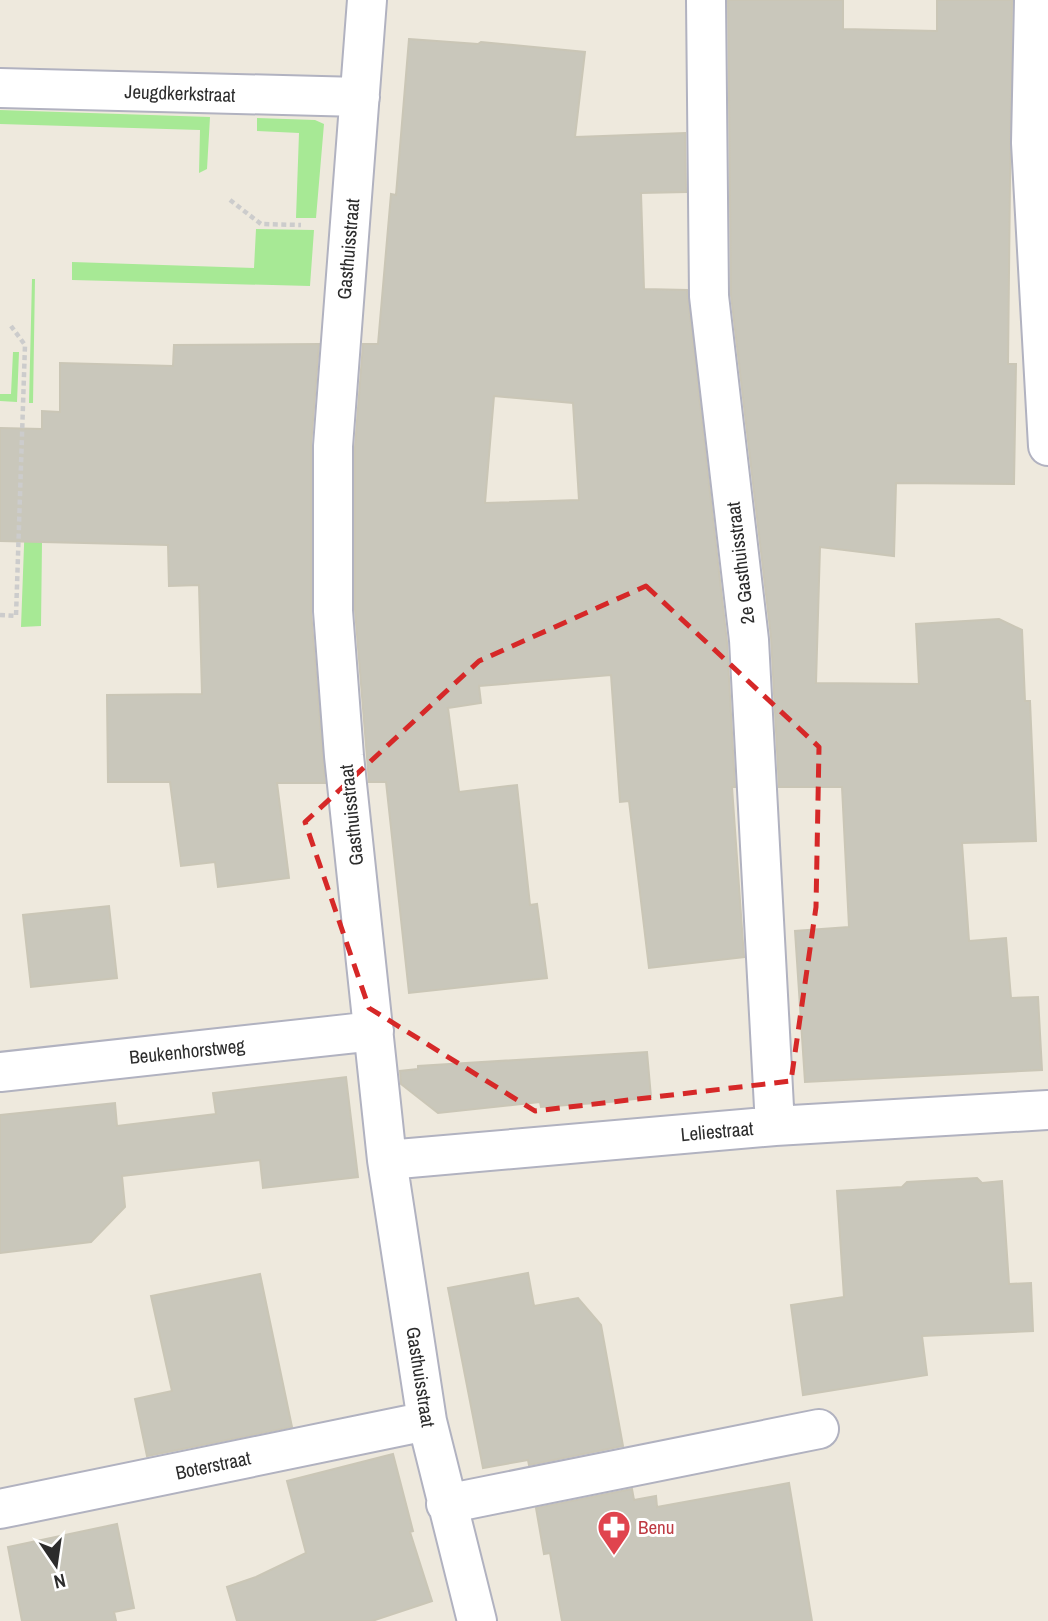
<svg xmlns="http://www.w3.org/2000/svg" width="1048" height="1621" font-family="'Archivo Narrow',sans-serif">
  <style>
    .green { fill: #a7e995 }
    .building { fill: #c9c7bb; stroke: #cac6b6; stroke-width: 2; fill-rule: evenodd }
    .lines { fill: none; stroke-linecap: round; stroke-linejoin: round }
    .minor-casing { stroke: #b1b2c0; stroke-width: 42 }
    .path { stroke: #ccc; stroke-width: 4.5; stroke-dasharray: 5 3.5; stroke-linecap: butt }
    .minor { stroke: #fff; stroke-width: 38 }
    .marked { fill: none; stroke: #d62828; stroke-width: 5; stroke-dasharray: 14 9; stroke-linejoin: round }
    .labels { text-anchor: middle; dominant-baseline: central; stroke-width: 6; stroke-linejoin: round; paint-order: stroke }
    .street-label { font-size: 19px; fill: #2c2c2c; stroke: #fff }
    .health-label { font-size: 19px; fill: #be3a42; stroke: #fff; text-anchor: start }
  </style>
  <rect width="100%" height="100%" fill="#eee9dd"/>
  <!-- green -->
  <path class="green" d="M 0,110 L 210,117 L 207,169 L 199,173 L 200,130 L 0,124 Z
    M 257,118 L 315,120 L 324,124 L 316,218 L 296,218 L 299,133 L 257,131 Z
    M 256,229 L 314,230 L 310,286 L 72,280 L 72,262 L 254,268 Z
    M 32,279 L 35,279 L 33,403 L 29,403 Z
    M 13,352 L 19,352 L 17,402 L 0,401 L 0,394 L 11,394 Z
    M 26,492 L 42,542 L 41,626 L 21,627 Z"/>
  <!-- building -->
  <path class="building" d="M 728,0 L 843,0 L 843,29 L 937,31 L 937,0 L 1012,0 L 1008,364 L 1016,364 L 1014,484 L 896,483 L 894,556 L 820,547 L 816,683 L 919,684 L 916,624 L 999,619 L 1022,630 L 1025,701 L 1030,701 L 1036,841 L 962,843 L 969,941 L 1006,938 L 1011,998 L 1038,997 L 1042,1070 L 805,1082 L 795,931 L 849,927 L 842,787 L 779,787 L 771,637 L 731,295 Z
    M 409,39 L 478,44 L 481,42 L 585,52 L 575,137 L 685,133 L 686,192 L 641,193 L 644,289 L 687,290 L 727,642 L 735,787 L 732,787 L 744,957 L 649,968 L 629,801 L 620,802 L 611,675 L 479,686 L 481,703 L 448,708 L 459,792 L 517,785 L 530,905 L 537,904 L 547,978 L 409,993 L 386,782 L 369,782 L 355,610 L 355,447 L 363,344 L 378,344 L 391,194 L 396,195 ZM 494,396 L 573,403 L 579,500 L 485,503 Z
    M 319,344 L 311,446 L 311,611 L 325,783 L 277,783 L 289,878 L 218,887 L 215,862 L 181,866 L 170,782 L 108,782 L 107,695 L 202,694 L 199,585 L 169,586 L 168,545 L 0,541 L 0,428 L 42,429 L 42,411 L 60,412 L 60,363 L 173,366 L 174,345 Z
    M 109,906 L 117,978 L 31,987 L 23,915 Z
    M 647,1052 L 651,1097 L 609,1102 L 541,1107 L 540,1102 L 438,1113 L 401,1084 L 400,1071 L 418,1069 L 418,1066 Z
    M 346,1077 L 358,1177 L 263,1188 L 260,1160 L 122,1176 L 125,1207 L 91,1242 L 0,1253 L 0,1115 L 115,1103 L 117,1126 L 216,1114 L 213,1093 Z
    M 977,1178 L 982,1183 L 1002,1181 L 1009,1284 L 1031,1283 L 1033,1331 L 922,1336 L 927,1375 L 803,1395 L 791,1305 L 844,1297 L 837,1191 L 902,1187 L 907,1182 Z
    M 528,1273 L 534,1306 L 578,1298 L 601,1325 L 623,1446 L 529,1465 L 528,1460 L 483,1468 L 448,1288 Z
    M 260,1274 L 292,1427 L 147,1456 L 135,1399 L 172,1391 L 151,1296 Z
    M 393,1454 L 413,1531 L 410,1532 L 432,1601 L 372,1621 L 237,1621 L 227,1587 L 256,1577 L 306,1553 L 287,1481 Z
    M 789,1483 L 812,1621 L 562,1621 L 550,1553 L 544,1554 L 536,1508 L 632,1489 L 634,1500 L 656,1496 L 657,1507 Z
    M 117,1524 L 134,1608 L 114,1612 L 116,1621 L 22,1621 L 8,1547 Z"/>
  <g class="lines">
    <defs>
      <path id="minor" d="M 367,0 L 333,446 L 333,611 L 344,756 L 387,1160 L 427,1421 L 477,1621
        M 706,0 L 709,296 L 749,640 L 775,1126
        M 1034,0 L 1031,143 L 1048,446
        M 0,88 L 360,97
        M 0,1072 L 374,1031
        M 387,1160 L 775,1126 L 1048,1110
        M 446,1504 L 819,1429
        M 0,1509 L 427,1421"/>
    </defs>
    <!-- minor casing -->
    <use href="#minor" class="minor-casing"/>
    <!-- path -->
    <path class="path" d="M 230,200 L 261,224 L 301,225
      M 0,615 L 16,616 L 25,345 L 11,326"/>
    <!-- minor -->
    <use href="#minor" class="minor"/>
  </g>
  <!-- marked area -->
  <path class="marked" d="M 646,586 L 819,747 L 816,907 L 791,1081 L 535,1111 L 369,1008 L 305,822 L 479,661 Z"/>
  <!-- icons -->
  <defs>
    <symbol id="pharmacy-pin" viewBox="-11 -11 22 30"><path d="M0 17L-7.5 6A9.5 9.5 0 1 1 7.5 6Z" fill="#e0444e" stroke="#fff"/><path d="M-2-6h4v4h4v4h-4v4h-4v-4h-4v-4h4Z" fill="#fff"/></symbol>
  </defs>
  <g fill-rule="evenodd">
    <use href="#pharmacy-pin" x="595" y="1508" width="38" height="52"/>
  </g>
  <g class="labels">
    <!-- street labels -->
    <g class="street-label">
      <text transform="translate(180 93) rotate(2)">Jeugdkerkstraat</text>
      <text transform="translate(348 249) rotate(-85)">Gasthuisstraat</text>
      <text transform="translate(740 563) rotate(-97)">2e Gasthuisstraat</text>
      <text transform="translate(351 815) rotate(-96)">Gasthuisstraat</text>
      <text transform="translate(187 1051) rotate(-6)">Beukenhorstweg</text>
      <text transform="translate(717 1131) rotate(-5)">Leliestraat</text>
      <text transform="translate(421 1377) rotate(81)">Gasthuisstraat</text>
      <text transform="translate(213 1465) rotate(-12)">Boterstraat</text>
    </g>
    <!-- health labels -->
    <g class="health-label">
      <text x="638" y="1527">Benu</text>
    </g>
  </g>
  <!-- north arrow -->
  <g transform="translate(56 1565) rotate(167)" stroke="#ffffff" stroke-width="5" paint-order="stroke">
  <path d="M0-5L12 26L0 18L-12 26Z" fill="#2c2c2c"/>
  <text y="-10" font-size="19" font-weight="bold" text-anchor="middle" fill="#2c2c2c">N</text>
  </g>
</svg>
